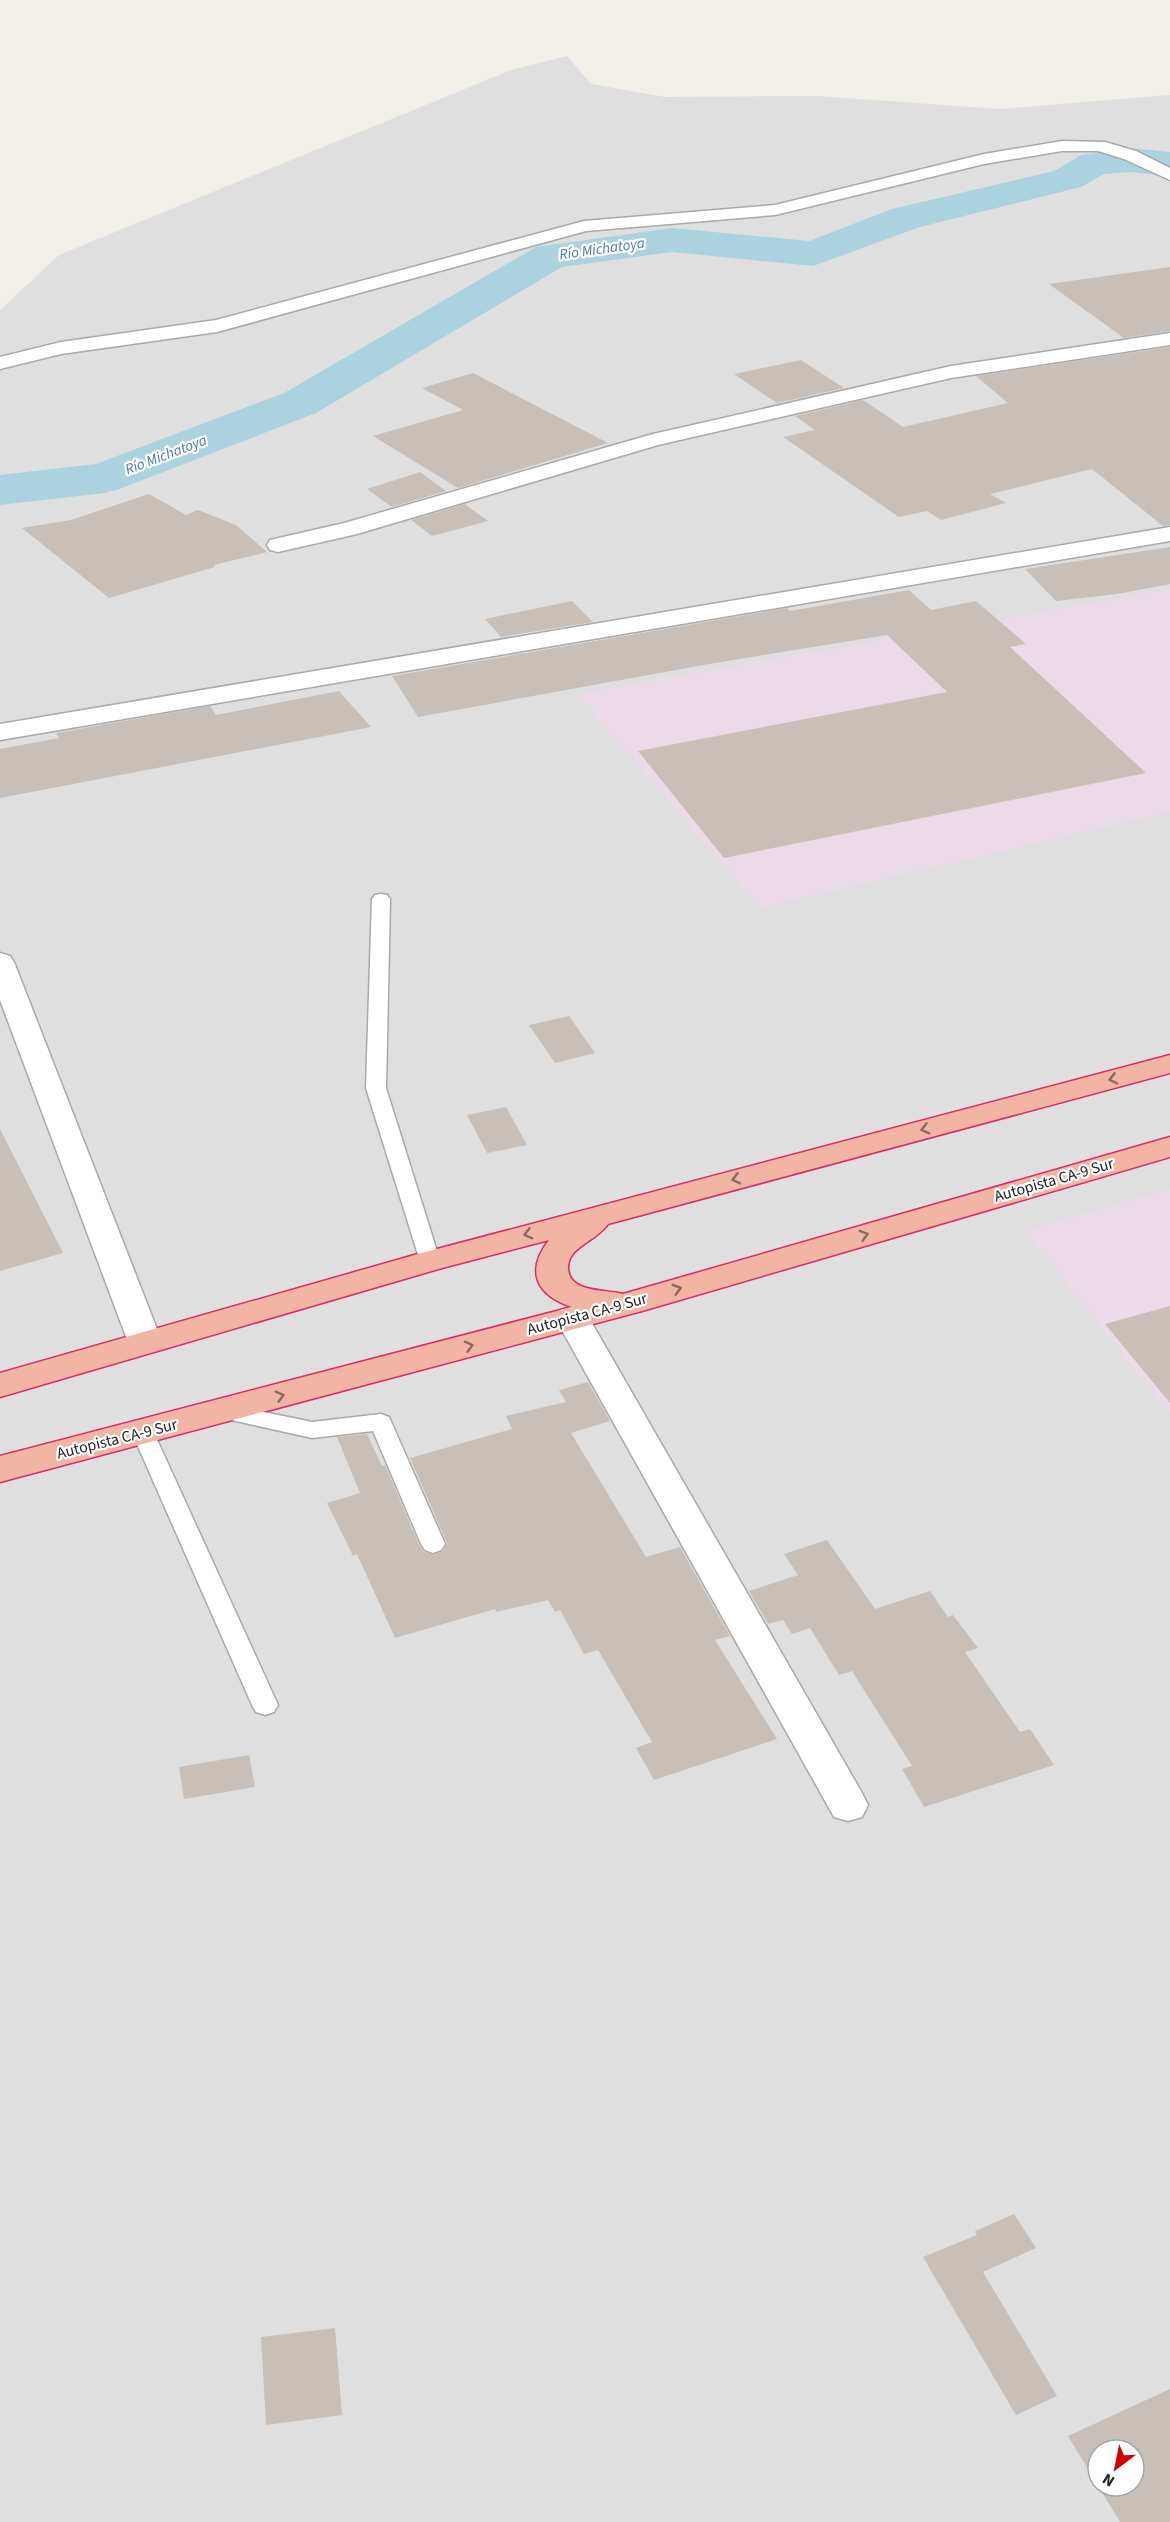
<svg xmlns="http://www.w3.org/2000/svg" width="1170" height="2522" font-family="'Source Sans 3',sans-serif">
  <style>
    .residential { fill: #e0dfdf; fill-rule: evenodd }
    .industrial { fill: #ebdbe8 }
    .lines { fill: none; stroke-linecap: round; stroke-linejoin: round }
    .river { fill: #aad3df; fill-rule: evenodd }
    .building { fill: #c7bfb8; fill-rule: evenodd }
    .service-casing { stroke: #a9a9a9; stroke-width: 3 }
    .minor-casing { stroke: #a9a9a9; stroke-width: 3 }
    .trunk-casing { stroke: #dc2a67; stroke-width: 3 }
    .service { fill: #fff; fill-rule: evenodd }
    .minor { fill: #fff; fill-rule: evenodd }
    .trunk { fill: #f2b4a3; fill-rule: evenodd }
    .oneway { stroke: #8a6b62 }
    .labels { text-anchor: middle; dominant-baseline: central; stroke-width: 4.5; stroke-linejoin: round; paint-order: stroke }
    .far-water-label { font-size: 15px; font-style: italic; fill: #4a7aab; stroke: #fff }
    .street-label { font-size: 16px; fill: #222; stroke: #fff }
  </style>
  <rect width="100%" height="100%" fill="#f2efe9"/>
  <!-- residential -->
  <path class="residential" d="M 567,56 L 591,84 L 665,97 L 817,96 L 1000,109 L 1170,95 L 1170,2522 L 0,2522 L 0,310 L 59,255 L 511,70 ZM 1098,2450 L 1134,2450 L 1134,2486 L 1098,2486 Z"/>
  <!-- industrial -->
  <path class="industrial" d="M 1170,589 L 1170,812 L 761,908 L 577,694 Z
    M 1170,1189 L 1170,1413 L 1025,1230 Z"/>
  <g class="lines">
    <!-- river -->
    <path class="river" d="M 1130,148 L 1170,152 L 1170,176 L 1130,172 L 1104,174 L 1081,187 L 920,227 L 813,266 L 672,252 L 562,267 L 316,413 L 122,488 L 105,493 L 0,505 L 0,475 L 96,464 L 284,393 L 536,247 L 672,228 L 809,241 L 892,209 L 1054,171 L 1081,155 Z"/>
  </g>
  <!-- building -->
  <path class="building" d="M 1170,267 L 1170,331 L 1124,338 L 1049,284 Z
    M 1170,347 L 1170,525 L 1163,526 L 1092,469 L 990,494 L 1006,503 L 941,520 L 927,511 L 899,517 L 783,437 L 815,430 L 795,416 L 863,400 L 903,427 L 1008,403 L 976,376 Z
    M 801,360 L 844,388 L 777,403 L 734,374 Z
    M 473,373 L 608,443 L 458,488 L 373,436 L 463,410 L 422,388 Z
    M 420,472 L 446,491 L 392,507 L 367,489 Z
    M 149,494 L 186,515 L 198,510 L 236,525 L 267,552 L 214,565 L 215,567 L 109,598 L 22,528 L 71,520 Z
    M 465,504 L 488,521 L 432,536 L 411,520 Z
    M 1170,547 L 1170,584 L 1117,594 L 1056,601 L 1025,569 Z
    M 909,590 L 931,610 L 976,601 L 1026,644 L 1010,647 L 1146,773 L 724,858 L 638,751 L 947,692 L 887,635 L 709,664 L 418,717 L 392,676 L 787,608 L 790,611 Z
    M 572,601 L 593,622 L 501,637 L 485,619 Z
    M 339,691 L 371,727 L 0,798 L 0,749 L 59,738 L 56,733 L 210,706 L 216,715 Z
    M 569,1016 L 595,1053 L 555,1063 L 529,1025 Z
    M 506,1107 L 527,1145 L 487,1153 L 467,1115 Z
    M 0,1129 L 63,1253 L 0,1271 Z
    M 1170,1306 L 1170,1403 L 1105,1324 Z
    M 588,1382 L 610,1421 L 571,1433 L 646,1557 L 680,1547 L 730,1636 L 715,1640 L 777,1739 L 654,1780 L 636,1748 L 652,1742 L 598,1650 L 584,1654 L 560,1610 L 555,1612 L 548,1600 L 496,1612 L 495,1609 L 395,1638 L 357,1554 L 353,1556 L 327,1503 L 360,1493 L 337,1437 L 367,1434 L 382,1466 L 385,1465 L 419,1545 L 424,1552 L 434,1555 L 443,1551 L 447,1543 L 410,1458 L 512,1429 L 506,1416 L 566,1402 L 559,1390 Z
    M 827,1540 L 875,1609 L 930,1591 L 948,1617 L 953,1615 L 978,1648 L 965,1652 L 1020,1732 L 1030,1729 L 1054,1765 L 924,1807 L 902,1769 L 912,1766 L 852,1671 L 839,1675 L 810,1628 L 792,1634 L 783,1620 L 768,1624 L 749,1591 L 798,1575 L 784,1554 Z
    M 249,1755 L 255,1787 L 184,1799 L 179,1767 Z
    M 1014,2214 L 1036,2248 L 983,2272 L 1057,2396 L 1016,2415 L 923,2257 L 977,2235 L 975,2231 Z
    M 335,2328 L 342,2415 L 266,2425 L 261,2337 Z
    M 1170,2389 L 1170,2522 L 1120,2522 L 1068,2436 ZM 1098,2450 L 1134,2450 L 1134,2486 L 1098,2486 Z"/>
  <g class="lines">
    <defs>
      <path id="service" d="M 381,894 L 387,895 L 390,899 L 386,1088 L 440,1261 L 437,1266 L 430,1268 L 423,1266 L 420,1261 L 366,1088 L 372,899 L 375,895 Z
        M 221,1403 L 312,1422 L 381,1414 L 389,1417 L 445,1544 L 441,1550 L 433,1553 L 425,1550 L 421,1544 L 373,1431 L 312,1438 L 213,1416 L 210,1411 L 213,1406 Z
        M 143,1425 L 151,1427 L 154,1433 L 278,1705 L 274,1712 L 265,1715 L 256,1712 L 252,1705 L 132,1433 L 135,1427 Z"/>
      <path id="minor" d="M 1062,141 L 1105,142 L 1136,151 L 1170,168 L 1170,180 L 1124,159 L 1098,151 L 1062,151 L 984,164 L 775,215 L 586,231 L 217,332 L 61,354 L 0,369 L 0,357 L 61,342 L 216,320 L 584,221 L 775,205 L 984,154 Z
        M 1170,333 L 1170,345 L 951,378 L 658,445 L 357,534 L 278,552 L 270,550 L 267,545 L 270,540 L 344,523 L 653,434 L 951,366 Z
        M 1170,527 L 1170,541 L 0,740 L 0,724 Z
        M 0,953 L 10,956 L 14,962 L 162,1342 L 157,1350 L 145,1353 L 133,1350 L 128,1342 L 0,1000 Z
        M 572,1307 L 584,1310 L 589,1318 L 862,1793 L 868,1805 L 862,1817 L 848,1821 L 834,1817 L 555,1318 L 560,1310 Z"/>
      <path id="trunk" d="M 1170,1055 L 1170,1073 L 608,1224 C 600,1235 589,1240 579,1248 C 572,1253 568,1260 568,1268 C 569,1294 607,1289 623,1294 L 1170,1137 L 1170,1157 L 642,1311 L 0,1482 L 0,1456 L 572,1307 C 536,1295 525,1271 549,1240 L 442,1268 L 0,1397 L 0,1373 L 418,1254 Z"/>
    </defs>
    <!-- service casing -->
    <use href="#service" class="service-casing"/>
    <!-- minor casing -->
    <use href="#minor" class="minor-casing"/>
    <!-- trunk casing -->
    <use href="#trunk" class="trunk-casing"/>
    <!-- service -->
    <use href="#service" class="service"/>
    <!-- minor -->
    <use href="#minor" class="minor"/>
    <!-- trunk -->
    <use href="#trunk" class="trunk"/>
  </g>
  <!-- one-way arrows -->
  <defs><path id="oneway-chevron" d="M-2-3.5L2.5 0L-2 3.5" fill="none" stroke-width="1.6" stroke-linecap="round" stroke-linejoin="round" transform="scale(1.5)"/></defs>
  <g class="oneway">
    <use href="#oneway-chevron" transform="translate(1113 1079) rotate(165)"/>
    <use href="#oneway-chevron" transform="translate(925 1129) rotate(165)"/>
    <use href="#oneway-chevron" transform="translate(736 1179) rotate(165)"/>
    <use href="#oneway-chevron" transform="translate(528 1234) rotate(165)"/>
    <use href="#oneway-chevron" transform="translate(864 1235) rotate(-16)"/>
    <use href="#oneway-chevron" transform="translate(677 1289) rotate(-16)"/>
    <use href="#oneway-chevron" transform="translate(469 1346) rotate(-15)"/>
    <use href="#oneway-chevron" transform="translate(280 1396) rotate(-15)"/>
  </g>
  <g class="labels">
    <!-- far-water labels -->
    <g class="far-water-label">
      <text transform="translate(602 249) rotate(-8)">Río Michatoya</text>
      <text transform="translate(166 455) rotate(-21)">Río Michatoya</text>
    </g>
    <!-- street labels -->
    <g class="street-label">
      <text transform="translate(1054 1180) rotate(-16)">Autopista CA-9 Sur</text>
      <text transform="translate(587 1314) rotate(-15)">Autopista CA-9 Sur</text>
      <text transform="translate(117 1439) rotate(-14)">Autopista CA-9 Sur</text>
    </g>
  </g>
  <!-- north arrow -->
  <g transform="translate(1116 2468) rotate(212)"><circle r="28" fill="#ffffff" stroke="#a7a7a7" stroke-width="1.5"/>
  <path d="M0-4.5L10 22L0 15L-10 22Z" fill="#d40000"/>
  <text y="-9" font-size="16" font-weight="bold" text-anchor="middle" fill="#222222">N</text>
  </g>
</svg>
